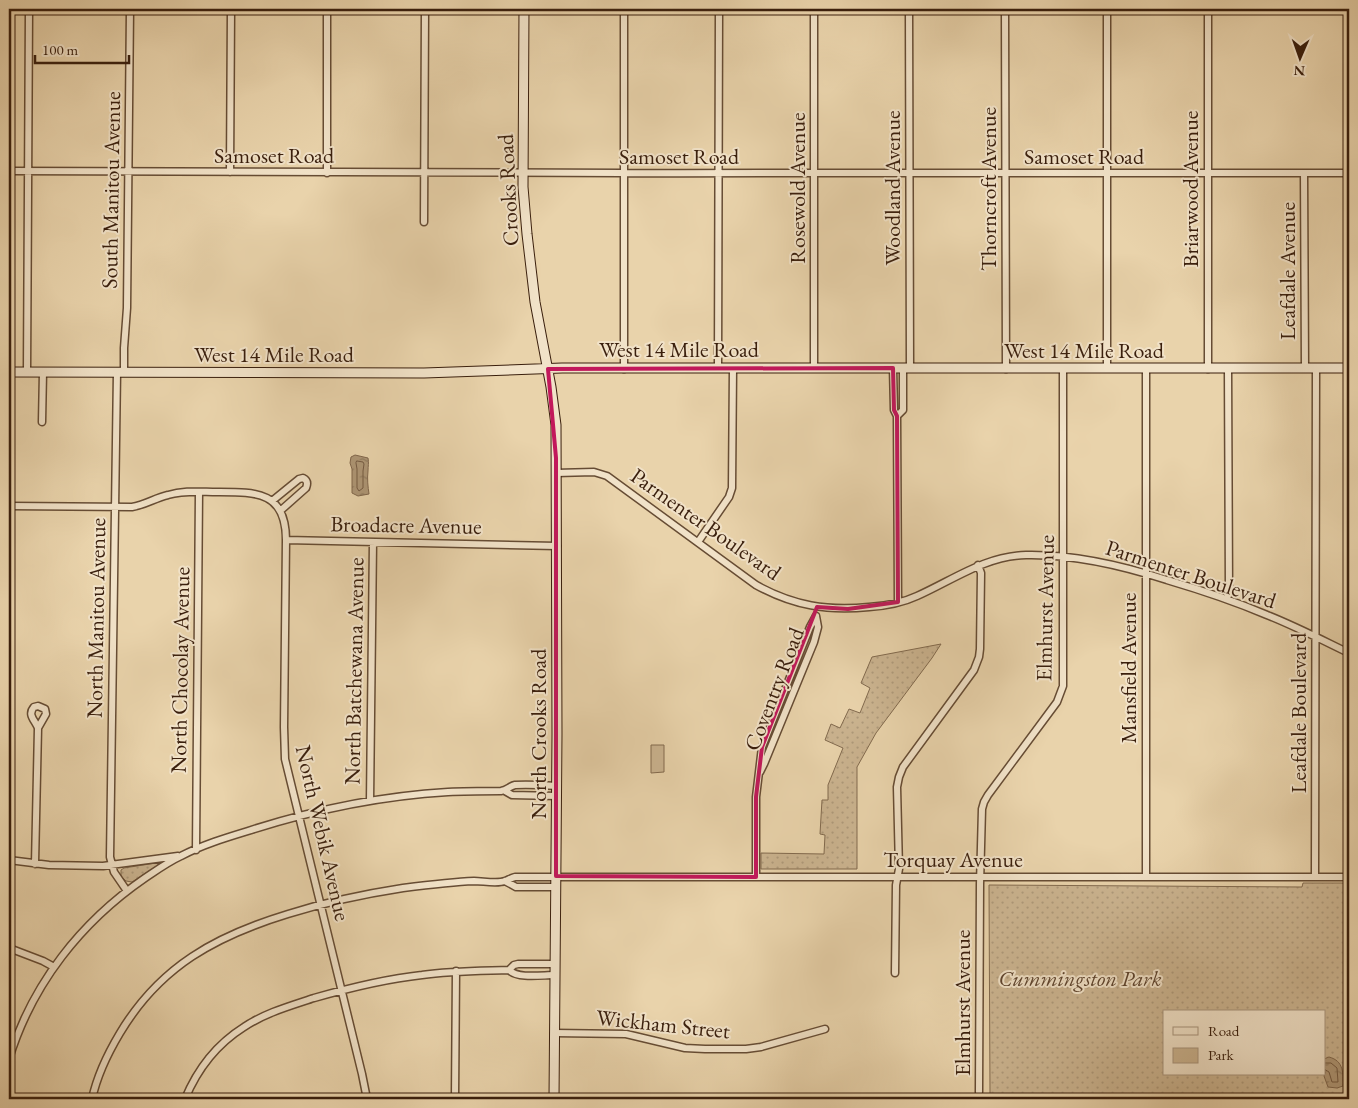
<svg xmlns="http://www.w3.org/2000/svg" width="1358" height="1108" font-family="'EB Garamond',serif">
  <style>
    .green { fill: url(#green-dots); stroke: #826a4e; fill-rule: evenodd }
    .pitch { fill: #cbb490; stroke: #826a4e }
    .water { fill: url(#water-ripples); stroke: #80664b }
    .lines { fill: none; stroke-linecap: round; stroke-linejoin: round }
    .shore { stroke: #745a41; stroke-width: 1 }
    .minor-casing { stroke: #664c34; stroke-width: 9 }
    .secondary-casing { stroke: #3a1f0d; stroke-width: 11 }
    .minor { stroke: #f1e2c8; stroke-width: 6 }
    .secondary { stroke: #f1e2c8; stroke-width: 9 }
    .marked { fill: none; stroke: #c2185b; stroke-width: 4; stroke-linejoin: round }
    .labels { text-anchor: middle; dominant-baseline: central; stroke-width: 4; stroke-linejoin: round; paint-order: stroke }
    .street-label { font-size: 22px; fill: #3a1f0d; stroke: #f1e2c8 }
    .park-label { font-size: 22px; font-style: italic; fill: #5e442e; stroke: #f1e2c8 }
  </style>
  <defs>
    <pattern id="green-dots" width="8" height="8" patternUnits="userSpaceOnUse" patternTransform="scale(1.25)"><rect width="8" height="8" fill="#cbb490"/><path d="M2 2h.1M6 6h.1" fill="none" stroke="#af9a7b" stroke-width="1.8" stroke-linecap="round"/></pattern>
    <pattern id="water-ripples" width="26" height="14" patternUnits="userSpaceOnUse" patternTransform="scale(1.25)"><rect width="26" height="14" fill="#ae9675"/><path d="M2 4q2-2 4 0t4 0M15 11q2-2 4 0t4 0" fill="none" stroke="#8f7a5e"/></pattern>
  </defs>
  <rect width="100%" height="100%" fill="#e9d3ab"/>
  <filter id="stains"><feTurbulence type="fractalNoise" baseFrequency=".004" numOctaves="4"/><feColorMatrix values="0 0 0 0 .2 0 0 0 0 .09 0 0 0 0 .02 0 0 0 .5 -.17"/></filter>
  <radialGradient id="worn" r=".72"><stop offset=".6" stop-color="#630" stop-opacity="0"/><stop offset="1" stop-color="#630" stop-opacity=".3"/></radialGradient>
  <!-- green -->
  <path class="green" d="M 941,644 L 932,658 L 876,733 L 857,767 L 857,869 L 761,869 L 761,853 L 824,854 L 825,835 L 820,834 L 822,800 L 828,800 L 828,785 L 843,748 L 825,740 L 831,724 L 840,728 L 849,709 L 860,713 L 870,688 L 861,683 L 872,657 Z
    M 156,863 L 158,863 L 158,865 L 132,882 L 126,881 L 121,876 L 121,870 L 124,868 Z
    M 1303,883 L 1349,883 L 1349,1099 L 1089,1099 L 990,1097 L 989,885 L 1302,887 ZM 1164,1012 L 1324,1012 L 1324,1074 L 1164,1074 Z"/>
  <!-- pitch -->
  <path class="pitch" d="M 651,745 L 664,745 L 664,772 L 651,773 Z"/>
  <!-- water -->
  <path class="water" d="M 355,455 L 368,458 C 369,463 368,466 368,471 C 367,479 368,487 369,494 L 358,496 L 352,493 L 352,469 L 350,463 L 351,457 Z
    M 1329,1057 C 1344,1061 1343,1073 1343,1086 L 1337,1088 L 1328,1087 L 1324,1076 L 1326,1071 L 1324,1068 L 1324,1059 Z"/>
  <g class="lines">
    <!-- shore -->
    <path class="shore" d="M 357,461 L 363,462 L 364,464 L 363,471 L 363,488 L 359,491 L 357,488 L 357,469 L 356,463 Z
      M 1324,1063 L 1331,1063 L 1337,1068 L 1338,1082 L 1332,1082 L 1329,1072 L 1324,1069"/>
    <defs>
      <path id="minor" d="M 909,9 L 910,368
        M 1005,9 L 1006,369
        M 1208,9 L 1208,369
        M 9,171 C 456,174 902,173 1349,173
        M 230,172 L 231,9
        M 327,173 L 327,9
        M 1304,173 L 1305,368
        M 424,222 L 425,9
        M 718,368 L 719,9
        M 814,368 L 814,9
        M 893,368 L 894,410 L 897,416 L 898,602
        M 1107,368 L 1107,9
        M 624,369 L 624,9
        M 1146,369 L 1146,877
        M 27,372 L 29,9
        M 117,372 L 110,857 L 114,872 L 127,891
        M 124,372 L 124,348 L 127,308 L 130,9
        M 897,416 L 903,410 L 903,368
        M 42,422 L 43,372
        M 556,473 L 594,472 L 607,476 L 756,585 C 794,606 827,611 869,607 C 885,606 902,603 917,596 C 953,580 985,556 1026,555 C 1074,554 1121,565 1167,580 C 1201,590 1234,601 1267,615 C 1295,626 1322,640 1349,653
        M 272,501 L 299,479 L 303,478 C 307,480 308,483 306,488 L 280,511
        M 9,506 L 132,507 C 145,505 155,498 168,495 C 184,490 201,492 217,492 C 256,492 286,491 286,540 L 557,546
        M 286,540 L 284,727 L 285,759 L 362,1074 L 367,1099
        M 698,542 L 729,497 L 732,488 L 733,368
        M 1227,599 L 1229,592 L 1228,369
        M 760,772 L 764,764 L 814,642 L 818,627 L 816,616
        M 505,791 L 512,795 L 557,796
        M 370,801 L 373,542
        M 196,850 L 199,492
        M 9,860 L 49,865 L 103,866 L 178,856
        M 35,864 L 38,728 L 46,714 L 45,709 L 38,706 L 34,707 C 27,715 35,720 38,728
        M 756,877 L 756,797 L 762,747 L 810,627 L 816,616
        M 1315,877 L 1316,368
        M 505,881 L 516,887 L 556,887
        M 9,948 L 43,961 L 54,967
        M 509,970 C 518,979 542,975 554,975
        M 895,973 L 896,885 L 899,869 L 897,787 L 899,777 L 903,767 L 974,670 L 979,657 L 980,649 L 981,573 L 978,565
        M 554,1033 L 626,1034 L 685,1048 L 705,1049 L 746,1049 L 761,1047 L 825,1029
        M 9,1059 C 32,984 81,922 145,878 C 157,870 168,862 181,856 C 202,845 225,838 248,831 C 313,810 380,796 448,792 C 466,791 484,791 501,791 C 507,790 510,786 515,785 C 528,784 543,785 557,786
        M 979,1092 L 980,884 L 982,809 L 984,802 L 988,795 L 1057,702 L 1063,686 L 1063,368
        M 92,1099 C 97,1076 108,1053 120,1033 C 160,966 216,936 288,914 C 326,902 364,894 403,888 C 427,885 451,882 474,881 C 483,881 497,884 505,881 C 508,880 511,878 515,877 L 1349,877
        M 185,1099 C 197,1070 217,1044 244,1027 C 265,1013 290,1006 314,998 C 349,988 385,979 422,975 C 451,971 480,971 509,970 L 514,965 L 518,964 L 554,964
        M 455,1099 L 456,971"/>
      <path id="secondary" d="M 524,9 L 523,187 L 527,234 L 535,302 L 551,387 L 556,425 L 557,734 L 554,1099
        M 9,372 L 424,373 L 562,368 L 1349,368"/>
    </defs>
    <!-- minor casing -->
    <use href="#minor" class="minor-casing"/>
    <!-- secondary casing -->
    <use href="#secondary" class="secondary-casing"/>
    <!-- minor -->
    <use href="#minor" class="minor"/>
    <!-- secondary -->
    <use href="#secondary" class="secondary"/>
  </g>
  <!-- marked area -->
  <path class="marked" d="M 893,368 L 894,410 L 897,416 L 898,602 L 848,609 L 817,607 L 762,747 L 756,797 L 756,877 L 556,876 L 556,458 L 548,369 Z"/>
  <g class="labels">
    <!-- street labels -->
    <g class="street-label">
      <text x="274" y="155">Samoset Road</text>
      <text x="679" y="156">Samoset Road</text>
      <text x="1084" y="156">Samoset Road</text>
      <text transform="translate(797 188) rotate(-90)">Rosewold Avenue</text>
      <text transform="translate(892 188) rotate(-90)">Woodland Avenue</text>
      <text transform="translate(988 189) rotate(-90)">Thorncroft Avenue</text>
      <text transform="translate(1190 189) rotate(-90)">Briarwood Avenue</text>
      <text transform="translate(111 190) rotate(-89)">South Manitou Avenue</text>
      <text transform="translate(508 190) rotate(-93)">Crooks Road</text>
      <text transform="translate(1287 271) rotate(-90)">Leafdale Avenue</text>
      <text x="679" y="349">West 14 Mile Road</text>
      <text x="1084" y="350">West 14 Mile Road</text>
      <text x="274" y="354">West 14 Mile Road</text>
      <text transform="translate(706 524) rotate(35)">Parmenter Boulevard</text>
      <text transform="translate(406 525) rotate(1)">Broadacre Avenue</text>
      <text transform="translate(1191 574) rotate(18)">Parmenter Boulevard</text>
      <text transform="translate(1045 608) rotate(-89)">Elmhurst Avenue</text>
      <text transform="translate(96 618) rotate(-89)">North Manitou Avenue</text>
      <text transform="translate(1128 668) rotate(-90)">Mansfield Avenue</text>
      <text transform="translate(180 670) rotate(-89)">North Chocolay Avenue</text>
      <text transform="translate(354 671) rotate(-89)">North Batchewana Avenue</text>
      <text transform="translate(774 689) rotate(-69)">Coventry Road</text>
      <text transform="translate(1298 713) rotate(-90)">Leafdale Boulevard</text>
      <text transform="translate(538 734) rotate(-90)">North Crooks Road</text>
      <text transform="translate(323 833) rotate(77)">North Webik Avenue</text>
      <text x="953" y="859">Torquay Avenue</text>
      <text transform="translate(962 1003) rotate(-90)">Elmhurst Avenue</text>
      <text transform="translate(663 1024) rotate(6)">Wickham Street</text>
    </g>
    <!-- park labels -->
    <g class="park-label">
      <text x="1080" y="978">Cummingston Park</text>
    </g>
  </g>
  <!-- margin -->
  <rect width="1358" height="1108" fill="none" stroke="#e9d3ab" stroke-width="30"/>
  <rect x="10" y="10" width="1338" height="1088" fill="none" stroke="#3a1f0d" stroke-width="2.5"/>
  <rect x="15" y="15" width="1328" height="1078" fill="none" stroke="#3a1f0d"/>
  <!-- legend -->
  <rect x="1163" y="1010" width="162" height="65" fill="#f1e2c8" stroke="#a8947d"/>
  <rect x="1173" y="1027" width="25" height="8" fill="#f1e2c8" stroke="#a8947d"/>
  <text x="1208" y="1036" font-size="15" fill="#3a1f0d">Road</text>
  <rect x="1173" y="1048" width="25" height="15" fill="#cbb490" stroke="#a8947d"/>
  <text x="1208" y="1060" font-size="15" fill="#3a1f0d">Park</text>
  <!-- north arrow -->
  <g transform="translate(1300 58) rotate(182)" stroke="#f1e2c8" stroke-width="4" paint-order="stroke">
  <path d="M0-4L9 19L0 12L-9 19Z" fill="#3a1f0d"/>
  <text y="-8" font-size="14" font-weight="bold" text-anchor="middle" fill="#3a1f0d">N</text>
  </g>
  <!-- scale -->
  <path d="M35 55v8h94v-8" fill="none" stroke="#3a1f0d" stroke-width="2.5"/>
  <text x="42" y="55" font-size="15" fill="#3a1f0d" stroke="#f1e2c8" stroke-width="4" paint-order="stroke">100 m</text>
  <rect width="100%" height="100%" filter="url(#stains)"/>
  <rect width="100%" height="100%" fill="url(#worn)"/>
</svg>
